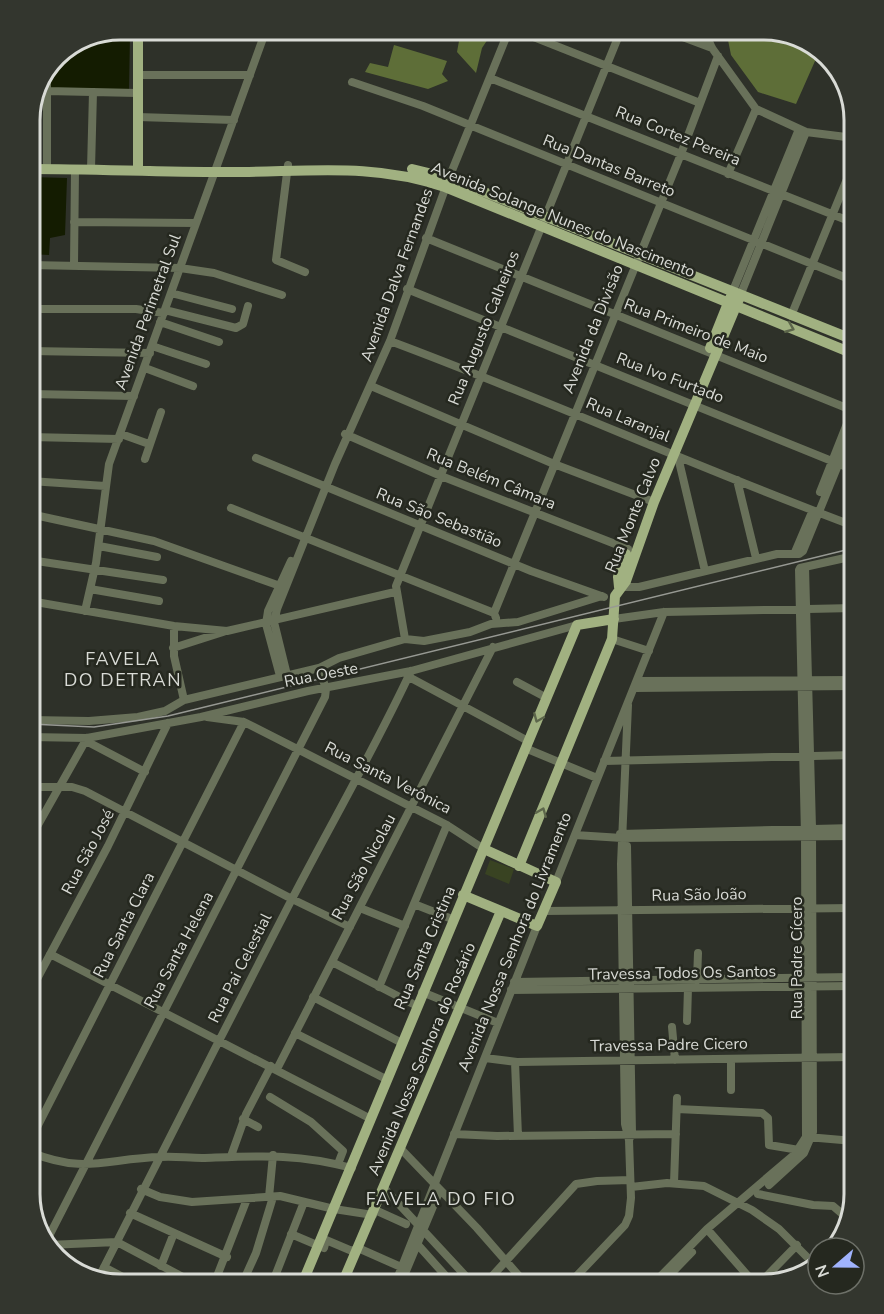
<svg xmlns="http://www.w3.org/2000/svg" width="884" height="1314" font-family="'Nunito Sans',sans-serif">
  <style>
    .green { fill: #394322 }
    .forest { fill: #5e6e38 }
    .water { fill: #141c01 }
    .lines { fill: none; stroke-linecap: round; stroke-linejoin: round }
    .minor { stroke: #69715a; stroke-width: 8 }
    .major { stroke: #a1b181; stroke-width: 10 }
    .tram { stroke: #979993; stroke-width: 1.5 }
    .oneway { stroke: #5d664b }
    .labels { text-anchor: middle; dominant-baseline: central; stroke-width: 5; stroke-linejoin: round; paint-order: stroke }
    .street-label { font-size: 16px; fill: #d9dbd6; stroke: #25281f }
    .neighbourhood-label { font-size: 18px; letter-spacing: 1.5px; fill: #d9dbd6; stroke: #25281f }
    .rim { fill: none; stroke: #d9dbd6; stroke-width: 3 }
  </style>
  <rect width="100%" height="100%" fill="#2e3129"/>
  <!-- green -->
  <path class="green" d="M 490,860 L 514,869 L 509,884 L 485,874 Z"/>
  <!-- forest -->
  <path class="forest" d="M 461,30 L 494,30 L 482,48 L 476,73 L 457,52 Z
    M 726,30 C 758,30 795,28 819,52 L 796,104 L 758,92 L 731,55 Z
    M 394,45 L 447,61 L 442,74 L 448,81 L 428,89 L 365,72 L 370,63 L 388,67 Z"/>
  <!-- water -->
  <path class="water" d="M 115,32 L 130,33 L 129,90 L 51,89 L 51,69 L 57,56 Z
    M 30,177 L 67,178 L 65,235 L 50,238 L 49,255 L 30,254 Z"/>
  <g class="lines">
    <!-- minor -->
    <path class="minor" d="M 121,30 L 265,32
      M 516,30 L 700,103
      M 664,30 L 712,48
      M 704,30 L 712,48 L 756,109 L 806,132 L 854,138
      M 137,75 L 250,75
      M 490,78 L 854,223
      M 352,82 L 423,106 L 854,281
      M 47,91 L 137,93
      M 138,117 L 234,120
      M 288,165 L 276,260 L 305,272
      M 47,169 L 47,77
      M 91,169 L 93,92
      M 728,174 L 756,109
      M 74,222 L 196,223
      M 426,238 L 854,411
      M 30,265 L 180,268 L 214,273 L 282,295
      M 74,265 L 75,169
      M 407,289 L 854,470
      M 171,293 L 232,309
      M 732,293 L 799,129
      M 740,296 L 806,132
      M 30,309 L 136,309 L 164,313
      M 165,310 L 236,328 L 243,324 L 248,306
      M 791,316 L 854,162
      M 160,322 L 219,342
      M 390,341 C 546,399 698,468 854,526
      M 152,346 L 206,364
      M 30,351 L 150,353
      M 145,368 L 193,386
      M 371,386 L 554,464 L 654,502
      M 30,394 L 134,396
      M 121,434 L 149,444
      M 345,434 L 441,476 L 628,549
      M 30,437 L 119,439
      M 678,457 L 705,571
      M 256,458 L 531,571 L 604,597
      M 145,459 L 161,412
      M 737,480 L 756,558
      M 30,481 L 105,486
      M 820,492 L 854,406
      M 231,508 L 494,613 L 496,618
      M 30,514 L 154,541 L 283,587
      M 99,546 L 157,557
      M 795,552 L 812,512
      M 30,560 L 163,580
      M 619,587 L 639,587 L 777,554 L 799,554 L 803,551 L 854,426
      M 90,589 L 159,601
      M 30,601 L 174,626 L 227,631 L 395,592
      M 85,611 L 96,563 L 109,464 L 266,30
      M 494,613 L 681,154 L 718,56
      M 614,619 L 664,612 L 854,608
      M 174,626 L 174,656 L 184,700
      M 405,639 L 396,586 L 621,30
      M 612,639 L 649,651
      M 173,648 L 223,632
      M 287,675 L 274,622 L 277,609 L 335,464 L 390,341 L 449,178 L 509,30
      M 280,676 L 266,624 L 268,611 L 291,561
      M 409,677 L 528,741
      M 637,681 L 854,680
      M 517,682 L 547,698
      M 635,688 L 854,686
      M 207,717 L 244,722 L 447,825 L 484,849
      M 30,720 L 89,721 L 138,717 L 165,711 L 184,700 L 319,668 L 339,658 L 405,639 L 424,641 L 470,632 L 491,624 L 518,622 L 602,596
      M 30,737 L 87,738 L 201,717 L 308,691 L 411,671 L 577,625
      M 86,741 L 145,772
      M 525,748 L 597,778
      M 604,761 L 854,755
      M 30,787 L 72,787 L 85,791 L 292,899 L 350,927
      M 620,834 L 854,828
      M 575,835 L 622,838 L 854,836
      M 30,839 L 87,738
      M 627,846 L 632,1133 L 629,1140
      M 556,882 L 664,612
      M 414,904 L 452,919
      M 360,908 L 405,926
      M 544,911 L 854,908
      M 50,954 L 371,1119
      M 332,962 L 417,1006
      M 697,980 L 698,953
      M 514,982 L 854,977
      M 379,987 L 447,825
      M 511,990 L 854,986
      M 30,992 L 108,846 L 168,723
      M 422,992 L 498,1023
      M 313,997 L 402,1043
      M 687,1021 L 688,988
      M 672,1027 L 675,1060
      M 295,1033 L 386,1079
      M 485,1058 L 517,1062 L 854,1057
      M 731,1059 L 731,1090
      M 515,1062 L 518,1136
      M 277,1069 L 493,647
      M 270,1097 L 311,1122 L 343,1151 L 338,1164
      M 677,1109 L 762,1113 L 768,1118 L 769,1145 L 799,1150
      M 243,1119 L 258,1127
      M 454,1134 L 497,1136 L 676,1134
      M 807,1137 L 854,1141
      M 30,1141 L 244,722
      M 400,1148 L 477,1228 L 526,1284
      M 30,1152 C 86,1175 107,1158 161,1157 C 174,1156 188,1158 202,1158 C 258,1156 297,1153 352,1168
      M 231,1156 L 246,1114 L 271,1066
      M 674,1183 L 677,1098
      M 769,1185 L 804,1153 L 813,1132 L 812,828 L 805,567
      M 631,1187 L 667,1183 L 704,1186 L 752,1210 L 779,1229 L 815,1265
      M 384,1188 L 473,1284
      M 141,1189 L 160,1197 L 192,1202 L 280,1196 L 334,1209 L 373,1215
      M 758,1194 L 813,1205 L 833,1206 L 847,1218
      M 269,1197 L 273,1155
      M 375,1210 L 406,1224
      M 130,1213 L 227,1257
      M 707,1229 L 755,1284
      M 291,1234 L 324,1248 L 326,1240 L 352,1251 L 358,1248 L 401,1267
      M 46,1242 L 325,697 L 326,689 L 319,668
      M 48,1245 L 117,1242 L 196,1284
      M 418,1245 L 453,1284
      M 161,1266 L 174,1233
      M 104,1267 L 136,1284
      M 666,1271 L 678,1284
      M 305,1278 L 319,1284
      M 98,1279 C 163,1151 227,1024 293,897 C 332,822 375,748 411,671
      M 401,1283 L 440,1190
      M 167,1284 L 173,1272
      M 214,1284 L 247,1199
      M 242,1284 L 256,1253 L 273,1197
      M 272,1284 L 304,1202
      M 395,1284 L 537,926
      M 485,1284 L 576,1184 L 597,1181 L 630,1180
      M 569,1284 L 625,1225 L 629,1216 L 631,1198 L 629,1140 L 625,1124 L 621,864 L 628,705
      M 653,1284 L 707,1229 L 795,1154 L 806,1137 L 805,836 L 799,570 L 800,568 L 854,556
      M 661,1284 L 692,1252
      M 759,1284 L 797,1245"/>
    <!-- major -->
    <path class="major" d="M 30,169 C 94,169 159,172 223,172 C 300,173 370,161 445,187 L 854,354
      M 412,169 L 449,178 L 854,340
      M 138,170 L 138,30
      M 710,348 L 730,298
      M 619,587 L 618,577 L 626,554
      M 519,866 L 612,639 L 615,596 L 626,581 L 654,502 L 739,299
      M 463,895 L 537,926 L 556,882 L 484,849
      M 302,1284 L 577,625 L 614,619
      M 342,1284 L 501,911"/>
    <!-- tram -->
    <path class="tram" d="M 30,724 L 94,727 L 168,716 L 854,548"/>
  </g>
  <!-- one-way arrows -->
  <defs><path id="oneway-chevron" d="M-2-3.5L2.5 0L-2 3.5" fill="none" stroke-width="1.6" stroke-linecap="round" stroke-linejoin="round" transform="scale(1.5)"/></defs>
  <g class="oneway">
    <use href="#oneway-chevron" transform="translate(790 328) rotate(22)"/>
    <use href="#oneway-chevron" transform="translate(538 718) rotate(113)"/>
    <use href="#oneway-chevron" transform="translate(542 812) rotate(-68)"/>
  </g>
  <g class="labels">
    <!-- street labels -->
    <g class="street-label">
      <text transform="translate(678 136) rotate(22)">Rua Cortez Pereira</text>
      <text transform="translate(609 166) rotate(22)">Rua Dantas Barreto</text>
      <text transform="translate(563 220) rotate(22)">Avenida Solange Nunes do Nascimento</text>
      <text transform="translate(397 275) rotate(-70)">Avenida Dalva Fernandes</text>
      <text transform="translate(148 312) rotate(-70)">Avenida Perimetral Sul</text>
      <text transform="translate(484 328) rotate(-68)">Rua Augusto Calheiros</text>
      <text transform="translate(593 329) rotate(-68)">Avenida da Divisão</text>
      <text transform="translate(696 331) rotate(21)">Rua Primeiro de Maio</text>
      <text transform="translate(670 378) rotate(21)">Rua Ivo Furtado</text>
      <text transform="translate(628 420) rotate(23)">Rua Laranjal</text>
      <text transform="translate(491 479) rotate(22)">Rua Belém Câmara</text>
      <text transform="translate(633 515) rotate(-68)">Rua Monte Calvo</text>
      <text transform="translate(439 518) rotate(22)">Rua São Sebastião</text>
      <text transform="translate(321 675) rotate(-11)">Rua Oeste</text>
      <text transform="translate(388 778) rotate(27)">Rua Santa Verônica</text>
      <text transform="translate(88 852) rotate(-62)">Rua São José</text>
      <text transform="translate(364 867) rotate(-62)">Rua São Nicolau</text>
      <text transform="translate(699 895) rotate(-1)">Rua São João</text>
      <text transform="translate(124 925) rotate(-63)">Rua Santa Clara</text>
      <text transform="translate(515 942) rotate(-68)">Avenida Nossa Senhora do Livramento</text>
      <text transform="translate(425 948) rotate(-67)">Rua Santa Cristina</text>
      <text transform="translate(179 950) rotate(-62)">Rua Santa Helena</text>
      <text transform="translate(797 958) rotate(-90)">Rua Padre Cícero</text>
      <text transform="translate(240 968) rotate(-63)">Rua Pai Celestial</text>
      <text transform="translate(682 973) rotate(-1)">Travessa Todos Os Santos</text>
      <text transform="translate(669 1045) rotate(-1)">Travessa Padre Cicero</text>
      <text transform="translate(422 1059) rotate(-67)">Avenida Nossa Senhora do Rosário</text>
    </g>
    <!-- neighbourhood labels -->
    <g class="neighbourhood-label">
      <text x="123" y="659">FAVELA<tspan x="123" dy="21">DO DETRAN</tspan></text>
      <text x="441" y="1199">FAVELA DO FIO</text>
    </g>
  </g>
  <!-- crop -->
  <path d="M0 0H884V1314H0ZM120 40H764A80 80 0 0 1 844 120V1194A80 80 0 0 1 764 1274H120A80 80 0 0 1 40 1194V120A80 80 0 0 1 120 40Z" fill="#33362e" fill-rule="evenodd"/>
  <path class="rim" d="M120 40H764A80 80 0 0 1 844 120V1194A80 80 0 0 1 764 1274H120A80 80 0 0 1 40 1194V120A80 80 0 0 1 120 40Z"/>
  <!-- north arrow -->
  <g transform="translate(836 1266) rotate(250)"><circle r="28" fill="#25281f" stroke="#6d7068" stroke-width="1.5"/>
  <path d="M0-4.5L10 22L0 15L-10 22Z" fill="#a0b3fd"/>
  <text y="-9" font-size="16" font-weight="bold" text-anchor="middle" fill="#d9dbd6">N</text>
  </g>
</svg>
